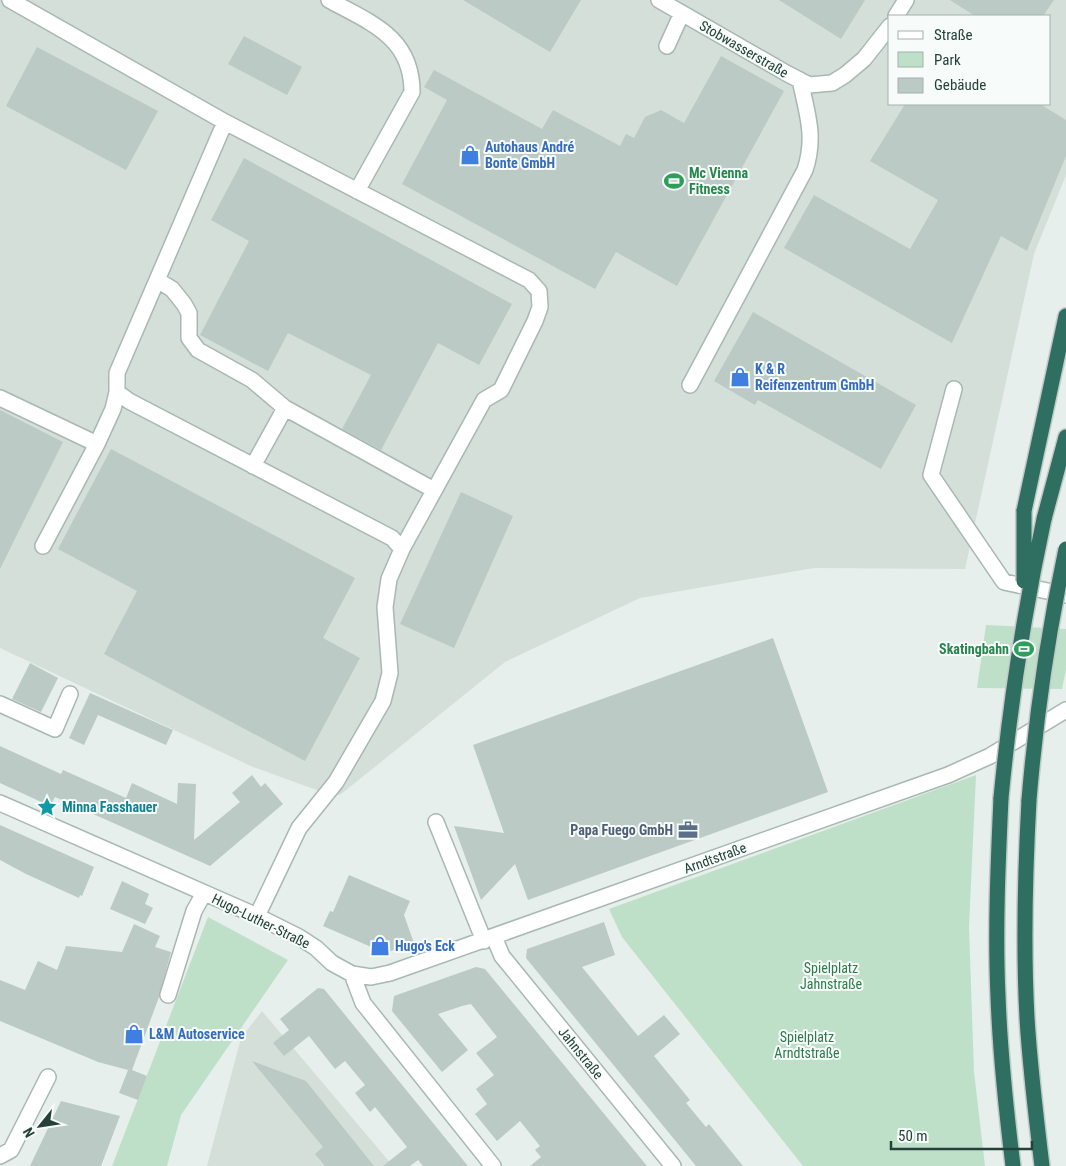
<svg xmlns="http://www.w3.org/2000/svg" width="1066" height="1166" font-family="'Roboto Condensed',sans-serif">
  <style>
    .built { fill: #d4dfda; fill-rule: evenodd }
    .green { fill: #bfe0c8 }
    .building { fill: #bbcac4 }
    .lines { fill: none; stroke-linecap: round; stroke-linejoin: round }
    .minor-casing { stroke: #a8b8b2; stroke-width: 18 }
    .highway-casing { stroke: #c2cac8; stroke-width: 18 }
    .minor { stroke: #fff; stroke-width: 15 }
    .highway { stroke: #2f6f62; stroke-width: 15 }
    .highway-bridge-casing { stroke: #c2cac8; stroke-width: 18; stroke-linecap: butt }
    .highway-bridge { stroke: #2f6f62; stroke-width: 15 }
    .labels { text-anchor: middle; dominant-baseline: central; stroke-width: 4; stroke-linejoin: round; paint-order: stroke }
    .street-label { font-size: 14px; fill: #24423a; stroke: #f7fbf9 }
    .shop-label { font-size: 14px; font-weight: bold; fill: #366cbe; stroke: #f7fbf9; text-anchor: start }
    .leisure-label { font-size: 14px; font-weight: bold; fill: #27864d; stroke: #f7fbf9; text-anchor: start }
    .culture-label { font-size: 14px; font-weight: bold; fill: #0d838f; stroke: #f7fbf9; text-anchor: start }
    .service-label { font-size: 14px; font-weight: bold; fill: #4e5e75; stroke: #f7fbf9; text-anchor: end }
    .park-label { font-size: 14px; fill: #2d7a4b; stroke: #f7fbf9 }
  </style>
  <rect width="100%" height="100%" fill="#e6efeb"/>
  <!-- built -->
  <path class="built" d="M 0,0 L 1066,0 L 1066,175 L 1034,254 L 965,569 L 814,568 L 640,598 L 505,662 L 340,795 L 322,792 L 253,767 L 0,648 ZM 890,16 L 1050,16 L 1050,104 L 890,104 Z
    M 262,1011 L 393,1166 L 207,1166 L 241,1038 Z"/>
  <!-- green -->
  <path class="green" d="M 986,625 L 1066,629 L 1066,669 L 1062,689 L 977,688 Z
    M 976,775 L 969,927 L 974,1072 L 985,1166 L 803,1166 L 622,937 L 609,909 Z
    M 208,917 L 288,960 L 181,1115 L 167,1166 L 112,1166 Z"/>
  <!-- building -->
  <path class="building" d="M 463,0 L 581,0 L 550,52 Z
    M 779,0 L 865,0 L 841,39 Z
    M 950,0 L 1054,0 L 1043,16 L 975,16 Z
    M 244,36 L 302,67 L 287,95 L 228,64 Z
    M 37,47 L 158,111 L 126,170 L 6,106 Z
    M 721,56 L 784,91 L 677,286 L 616,252 L 595,289 L 402,184 L 447,100 L 424,87 L 434,70 L 542,129 L 553,110 L 620,146 L 626,134 L 634,138 L 645,117 L 661,110 L 684,123 Z
    M 905,104 L 1040,104 L 1066,120 L 1066,156 L 1027,251 L 1001,236 L 952,343 L 784,248 L 814,195 L 910,249 L 938,200 L 870,161 Z
    M 244,158 L 512,304 L 479,365 L 438,343 L 381,450 L 342,429 L 371,375 L 288,333 L 268,371 L 200,335 L 249,241 L 211,220 Z
    M 753,312 L 916,405 L 881,469 L 758,400 L 755,405 L 714,381 Z
    M 0,410 L 63,442 L 0,569 Z
    M 111,449 L 355,578 L 323,638 L 360,658 L 305,761 L 104,654 L 137,591 L 58,549 Z
    M 461,492 L 513,516 L 454,648 L 400,624 Z
    M 773,638 L 828,792 L 528,900 L 515,864 L 481,900 L 454,826 L 504,833 L 473,745 Z
    M 30,663 L 58,678 L 41,712 L 12,699 Z
    M 90,693 L 173,730 L 166,745 L 98,715 L 84,745 L 69,738 Z
    M 0,746 L 61,774 L 63,770 L 126,798 L 132,783 L 177,804 L 178,783 L 196,784 L 194,840 L 240,802 L 232,793 L 252,775 L 261,787 L 265,783 L 283,804 L 210,866 L 55,797 L 50,806 L 0,783 Z
    M 0,825 L 94,867 L 82,896 L 80,895 L 79,898 L 26,874 L 0,860 Z
    M 349,875 L 410,901 L 404,915 L 414,943 L 385,953 L 323,926 L 330,911 L 333,912 Z
    M 122,881 L 149,894 L 145,904 L 153,908 L 145,924 L 110,909 Z
    M 604,922 L 615,955 L 582,967 L 638,1036 L 664,1015 L 680,1034 L 654,1056 L 690,1100 L 686,1103 L 706,1127 L 709,1124 L 743,1166 L 696,1166 L 526,958 L 527,949 Z
    M 134,924 L 160,936 L 155,947 L 171,952 L 159,997 L 132,1070 L 147,1076 L 138,1100 L 119,1093 L 128,1070 L 98,1062 L 0,1021 L 0,980 L 25,990 L 38,961 L 57,970 L 66,946 L 122,952 Z
    M 476,967 L 485,969 L 647,1166 L 530,1166 L 541,1157 L 535,1150 L 540,1146 L 520,1121 L 497,1141 L 475,1114 L 487,1104 L 476,1089 L 494,1075 L 476,1053 L 497,1037 L 471,1004 L 462,1006 L 438,1014 L 468,1050 L 442,1072 L 392,1011 L 394,996 Z
    M 318,988 L 324,989 L 468,1166 L 423,1166 L 418,1160 L 410,1166 L 383,1166 L 407,1147 L 375,1107 L 370,1112 L 355,1093 L 365,1085 L 345,1061 L 335,1069 L 309,1036 L 284,1056 L 273,1043 L 289,1030 L 280,1019 Z
    M 252,1061 L 306,1081 L 374,1166 L 325,1166 L 315,1154 L 323,1147 Z
    M 61,1101 L 120,1116 L 101,1166 L 30,1166 Z"/>
  <g class="lines">
    <defs>
      <path id="minor" d="M 10,0 L 225,122 L 529,280 L 539,291 L 540,307 L 535,321 L 501,390 L 484,400 L 402,549 L 389,579 L 385,607 L 390,673 L 383,701 L 336,782 L 299,828 L 257,916
        M 329,0 C 371,23 412,37 412,92 L 357,191
        M 659,0 L 786,73 L 809,85 L 832,83 L 845,75 L 864,59 L 890,26
        M 896,16 L 906,0
        M 667,46 L 682,13
        M 225,122 L 117,373 L 117,392 L 129,401 L 392,538 L 402,549
        M 157,280 L 172,289 L 184,304 L 189,313 L 189,338 L 198,350 L 252,380 L 285,408
        M 690,385 L 805,170 C 816,137 807,113 800,80
        M 954,389 L 931,475 L 1004,582 L 1066,595
        M 0,398 L 97,444
        M 253,466 L 285,408 L 434,490
        M 43,546 L 97,444 L 113,409 L 117,392
        M 0,704 L 55,729 L 70,694
        M 0,803 L 257,916 L 299,937 L 316,948 L 332,963 L 352,974 L 371,977 L 390,973 L 948,775 L 990,756 L 1066,710
        M 436,822 L 484,941
        M 494,937 L 502,956 L 673,1166
        M 352,974 L 363,1003 L 493,1166
        M 168,995 L 194,911 L 204,893
        M 0,1156 L 11,1150 L 48,1077"/>
      <path id="highway" d="M 1024,511 L 1066,316
        M 1044,519 L 1066,437
        M 1001,798 C 998,864 995,930 998,996 C 1000,1053 1006,1109 1013,1166
        M 1029,800 C 1025,873 1023,945 1027,1018 C 1030,1067 1036,1117 1042,1166"/>
    </defs>
    <!-- minor casing -->
    <use href="#minor" class="minor-casing"/>
    <!-- highway casing -->
    <use href="#highway" class="highway-casing"/>
    <!-- minor -->
    <use href="#minor" class="minor"/>
    <!-- highway -->
    <use href="#highway" class="highway"/>
    <defs>
      <path id="highway-bridge" d="M 1024,511 L 1024,581
        M 1001,798 C 1010,704 1024,612 1044,519
        M 1029,800 C 1036,716 1048,632 1066,549"/>
    </defs>
    <!-- highway-bridge casing -->
    <use href="#highway-bridge" class="highway-bridge-casing"/>
    <!-- highway-bridge -->
    <use href="#highway-bridge" class="highway-bridge"/>
  </g>
  <!-- icons -->
  <defs>
    <symbol id="shop-bare" viewBox="-9 -9 18 18"><path d="M-5-2.5h2.3a2.7 3.5 0 0 1 5.4 0H5L5.5 6h-11ZM-1.5-2.5h3a1.5 2.3 0 0 0-3 0Z" fill="#3f7fe0" stroke="#f7fbf9" stroke-width="2.5" paint-order="stroke"/></symbol>
    <symbol id="stadium-bare" viewBox="-9 -9 18 18"><path d="M0-5a6.5 5 0 1 0 0 10a6.5 5 0 1 0 0-10ZM-3.5-1.8h7v3.6h-7Z" fill="#2e9e5b" stroke="#f7fbf9" stroke-width="2.5" paint-order="stroke"/></symbol>
    <symbol id="sight-bare" viewBox="-9 -9 18 18"><path d="M0-6L1.8-2.2L6-1.7L2.9 1.2L3.7 5.4L0 3.3L-3.7 5.4L-2.9 1.2L-6-1.7L-1.8-2.2Z" fill="#0f9aa8" stroke="#f7fbf9" stroke-width="2.5" paint-order="stroke"/></symbol>
    <symbol id="office-bare" viewBox="-9 -9 18 18"><path d="M-6-3h4V-5.5h4V-3h4V5H-6ZM-1-4.5V-3h2v-1.5ZM-6 0V1H6V0Z" fill="#5c6f8a" stroke="#f7fbf9" stroke-width="2.5" paint-order="stroke"/></symbol>
  </defs>
  <g fill-rule="evenodd">
    <use href="#shop-bare" x="456" y="141" width="28" height="28"/>
    <use href="#stadium-bare" x="660" y="167" width="28" height="28"/>
    <use href="#shop-bare" x="726" y="363" width="28" height="28"/>
    <use href="#stadium-bare" x="1010" y="635" width="28" height="28"/>
    <use href="#sight-bare" x="33" y="793" width="28" height="28"/>
    <use href="#office-bare" x="674" y="816" width="28" height="28"/>
    <use href="#shop-bare" x="366" y="932" width="28" height="28"/>
    <use href="#shop-bare" x="120" y="1020" width="28" height="28"/>
  </g>
  <g class="labels">
    <!-- street labels -->
    <g class="street-label">
      <text transform="translate(744 49) rotate(30)">Stobwasserstraße</text>
      <text transform="translate(715 858) rotate(-20)">Arndtstraße</text>
      <text transform="translate(261 921) rotate(26)">Hugo-Luther-Straße</text>
      <text transform="translate(581 1053) rotate(51)">Jahnstraße</text>
    </g>
    <!-- shop labels -->
    <g class="shop-label">
      <text x="485" y="147">Autohaus André<tspan x="485" dy="16">Bonte GmbH</tspan></text>
      <text x="755" y="369">K &amp; R<tspan x="755" dy="16">Reifenzentrum GmbH</tspan></text>
      <text x="395" y="946">Hugo's Eck</text>
      <text x="149" y="1034">L&amp;M Autoservice</text>
    </g>
    <!-- leisure labels -->
    <g class="leisure-label">
      <text x="689" y="173">Mc Vienna<tspan x="689" dy="16">Fitness</tspan></text>
      <text x="1009" y="649" text-anchor="end">Skatingbahn</text>
    </g>
    <!-- culture labels -->
    <g class="culture-label">
      <text x="62" y="807">Minna Fasshauer</text>
    </g>
    <!-- service labels -->
    <g class="service-label">
      <text x="673" y="830">Papa Fuego GmbH</text>
    </g>
    <!-- park labels -->
    <g class="park-label">
      <text x="831" y="968">Spielplatz<tspan x="831" dy="16">Jahnstraße</tspan></text>
      <text x="807" y="1037">Spielplatz<tspan x="807" dy="16">Arndtstraße</tspan></text>
    </g>
  </g>
  <!-- legend -->
  <rect x="888" y="15" width="162" height="90" fill="#f7fbf9" stroke="#a3b1ad"/>
  <rect x="898" y="31" width="25" height="8" fill="#ffffff" stroke="#a3b1ad"/>
  <text x="934" y="40" font-size="15" fill="#24423a">Straße</text>
  <rect x="898" y="52" width="25" height="15" fill="#bfe0c8" stroke="#a3b1ad"/>
  <text x="934" y="65" font-size="15" fill="#24423a">Park</text>
  <rect x="898" y="78" width="25" height="15" fill="#bbcac4" stroke="#a3b1ad"/>
  <text x="934" y="90" font-size="15" fill="#24423a">Gebäude</text>
  <!-- north arrow -->
  <g transform="translate(40 1126) rotate(240)" stroke="#f7fbf9" stroke-width="4" paint-order="stroke">
  <path d="M0-4L9 19L0 12L-9 19Z" fill="#24423a"/>
  <text y="-8" font-size="14" font-weight="bold" text-anchor="middle" fill="#24423a">N</text>
  </g>
  <!-- scale -->
  <path d="M891 1141v8h141v-8" fill="none" stroke="#24423a" stroke-width="2.5"/>
  <text x="898" y="1141" font-size="15" fill="#24423a" stroke="#f7fbf9" stroke-width="4" paint-order="stroke">50 m</text>
</svg>
